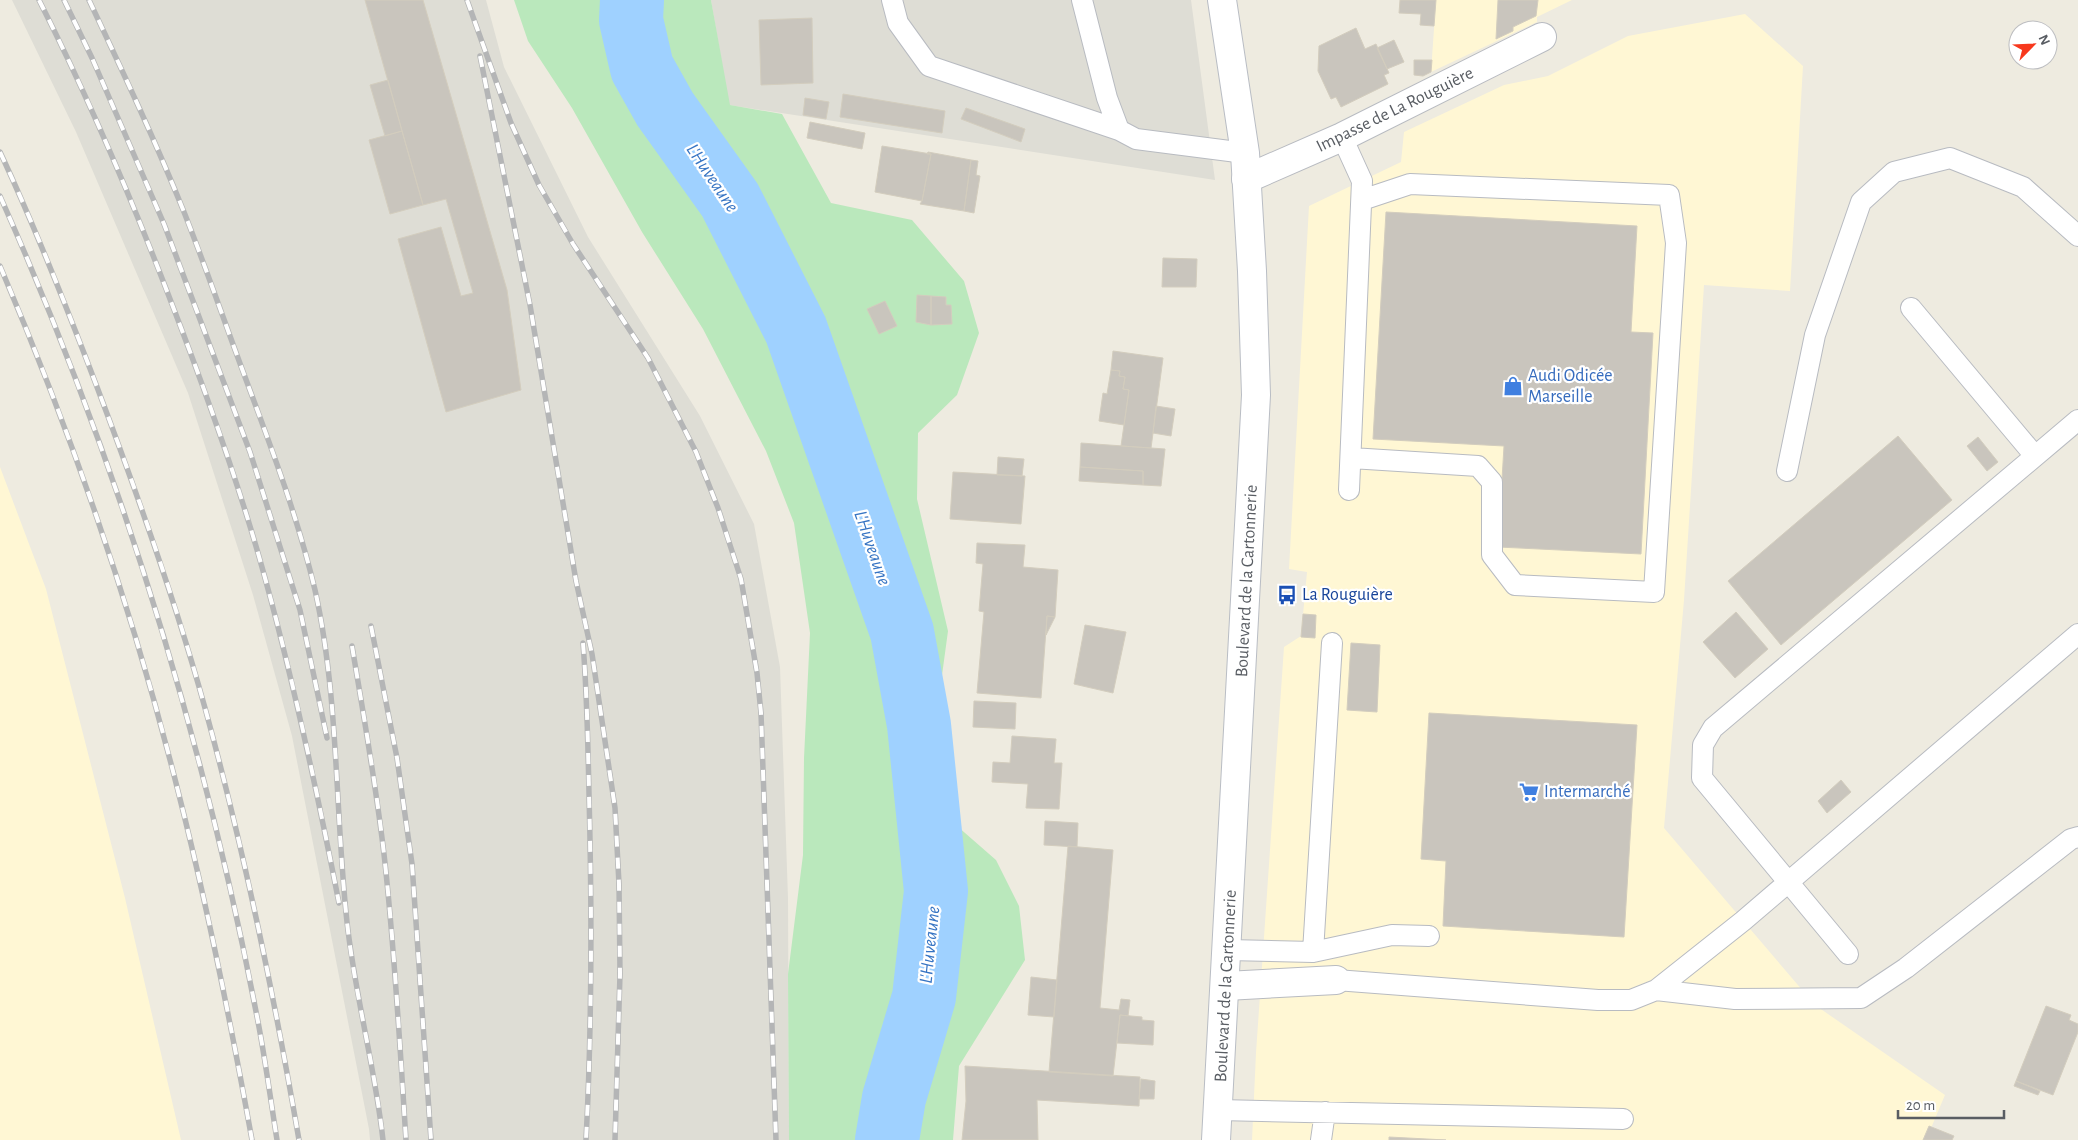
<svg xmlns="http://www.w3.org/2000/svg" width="2078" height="1140" font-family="'Alegreya Sans',sans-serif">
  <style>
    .commercial { fill: #fff7d4 }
    .industrial { fill: #deddd5 }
    .green { fill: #bae8bc }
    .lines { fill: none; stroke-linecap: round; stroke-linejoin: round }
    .river { stroke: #9fd1ff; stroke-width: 64 }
    .building { fill: #c9c5bd; stroke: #d3cdbe }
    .service-casing { stroke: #b8bbc1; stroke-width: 22 }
    .minor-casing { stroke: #b8bbc1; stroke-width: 30 }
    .secondary-casing { stroke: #b9bdc4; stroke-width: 30 }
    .service { stroke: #fff; stroke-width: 20 }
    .minor { stroke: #fff; stroke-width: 28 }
    .secondary { stroke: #fff; stroke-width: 28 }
    .rail-casing { stroke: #b4b5b6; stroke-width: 5.5 }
    .rail { stroke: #fff; stroke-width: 4; stroke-dasharray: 11; stroke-linecap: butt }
    .labels { text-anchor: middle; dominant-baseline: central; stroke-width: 4.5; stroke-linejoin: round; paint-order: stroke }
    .street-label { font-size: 18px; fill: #595d63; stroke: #fff }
    .shop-label { font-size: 18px; fill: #366cbe; stroke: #fff; text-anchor: start }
    .transit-label { font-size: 18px; fill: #164399; stroke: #fff; text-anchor: start }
    .water-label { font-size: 19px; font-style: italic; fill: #3674c3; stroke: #fff }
  </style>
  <rect width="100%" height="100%" fill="#eeebe0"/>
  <!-- commercial -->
  <path class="commercial" d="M 1436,0 L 1572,0 L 1537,17 L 1537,22 L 1431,72 Z
    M 1745,14 L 1803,66 L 1790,291 L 1704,285 L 1684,600 L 1664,828 L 1815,1005 L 1945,1095 L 1926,1140 L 1252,1140 L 1256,1053 L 1284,647 L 1301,636 L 1307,572 L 1289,569 L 1309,206 L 1401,162 L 1404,132 L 1504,85 L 1548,76 L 1628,36 Z
    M 0,467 L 46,589 L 125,898 L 181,1140 L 0,1140 Z"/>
  <!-- industrial -->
  <path class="industrial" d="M 12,0 L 486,0 L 504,67 L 588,237 L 700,416 L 754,524 L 780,667 L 788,898 L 789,1140 L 370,1140 L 369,1129 L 292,736 L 253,595 L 188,393 L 76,132 Z
    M 711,0 L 1191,0 L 1215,180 L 729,105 Z"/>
  <!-- green -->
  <path class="green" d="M 514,0 L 711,0 L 730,105 L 782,114 L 831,203 L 912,220 L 964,281 L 979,333 L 957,395 L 918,433 L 917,499 L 948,631 L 937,712 L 957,826 L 996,860 L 1019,906 L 1025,960 L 959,1066 L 953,1140 L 789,1140 L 788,974 L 803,855 L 804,758 L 810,633 L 794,523 L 766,451 L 703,329 L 642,232 L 572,108 L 528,41 Z"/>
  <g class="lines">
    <!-- river -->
    <path class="river" d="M 632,0 L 631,20 L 642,68 L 665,109 L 730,200 L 796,330 L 902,632 L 919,725 L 936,891 L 924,997 L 894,1098 L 887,1140"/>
  </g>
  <!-- building -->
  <path class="building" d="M 365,0 L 423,0 L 507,290 L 521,390 L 446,412 L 398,239 L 441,227 L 461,296 L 473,293 L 446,199 L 423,205 Z
    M 1400,0 L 1436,0 L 1434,26 L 1420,25 L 1421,14 L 1399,13 Z
    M 1498,0 L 1538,0 L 1536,16 L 1513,27 L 1513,31 L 1496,39 Z
    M 812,18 L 813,83 L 761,85 L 759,20 Z
    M 1356,28 L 1365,49 L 1376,44 L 1389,73 L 1384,75 L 1388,84 L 1341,107 L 1336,97 L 1331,99 L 1318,71 L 1319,46 Z
    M 1394,40 L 1404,62 L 1387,69 L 1377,48 Z
    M 1414,60 L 1432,60 L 1431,72 L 1423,76 L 1414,75 Z
    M 388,80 L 402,131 L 385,136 L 370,85 Z
    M 843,94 L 945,111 L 942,133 L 840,117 Z
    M 805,98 L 829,102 L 826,119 L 803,115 Z
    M 966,108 L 1025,129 L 1021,142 L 961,119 Z
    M 810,122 L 865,133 L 862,149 L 807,138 Z
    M 402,131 L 423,205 L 390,214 L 369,140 Z
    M 882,146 L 931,154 L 922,201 L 875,192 Z
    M 928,152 L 971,160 L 964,211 L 920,204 L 922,201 L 931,154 L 927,154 Z
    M 971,160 L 978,161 L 976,175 L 980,176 L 974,213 L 964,211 Z
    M 1386,212 L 1637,226 L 1631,332 L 1653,333 L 1641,554 L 1498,547 L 1504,446 L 1373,439 Z
    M 1163,258 L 1197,259 L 1196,287 L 1162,287 Z
    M 917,295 L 931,296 L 931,325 L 916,322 Z
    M 931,296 L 946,297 L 946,305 L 951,305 L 952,324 L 931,325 Z
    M 885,301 L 897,326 L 879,334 L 867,309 Z
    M 1113,351 L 1163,358 L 1151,448 L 1121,446 L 1129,390 L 1123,389 L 1125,377 L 1119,376 L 1120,371 L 1111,370 Z
    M 1111,370 L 1120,371 L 1119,376 L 1125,377 L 1123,389 L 1129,390 L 1124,425 L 1099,421 L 1103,393 L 1107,394 Z
    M 1156,406 L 1175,409 L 1171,436 L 1153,433 Z
    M 1898,436 L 1952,500 L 1781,645 L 1728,581 Z
    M 1978,437 L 1998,462 L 1987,471 L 1967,446 Z
    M 1081,443 L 1165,449 L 1161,486 L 1143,485 L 1143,471 L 1080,467 Z
    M 998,457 L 1024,459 L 1022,476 L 997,475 Z
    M 1080,467 L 1143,471 L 1143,485 L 1079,481 Z
    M 953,472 L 1025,476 L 1021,524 L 950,519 Z
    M 977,543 L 1025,545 L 1023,567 L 1058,570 L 1055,617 L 1047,616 L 1041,698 L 977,693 L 984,612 L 979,611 L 983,564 L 976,563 Z
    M 1736,612 L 1768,649 L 1735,678 L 1703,642 Z
    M 1303,614 L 1316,615 L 1315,638 L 1301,637 Z
    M 1047,616 L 1055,617 L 1046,635 Z
    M 1085,625 L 1126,632 L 1113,693 L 1074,684 Z
    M 1351,643 L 1380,645 L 1377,712 L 1347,710 Z
    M 974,701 L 1016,703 L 1015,729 L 973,727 Z
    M 1429,713 L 1637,725 L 1624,937 L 1443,926 L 1446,861 L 1421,859 Z
    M 1012,736 L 1056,739 L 1054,763 L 1062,763 L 1059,809 L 1026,808 L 1028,784 L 992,782 L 993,762 L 1010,763 Z
    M 1841,780 L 1851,792 L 1827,813 L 1818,801 Z
    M 1045,821 L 1078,823 L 1077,847 L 1044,845 Z
    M 1068,846 L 1113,850 L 1100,1008 L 1119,1010 L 1121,999 L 1130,1000 L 1128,1016 L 1120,1015 L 1113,1076 L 1049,1072 Z
    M 1031,977 L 1057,980 L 1054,1017 L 1028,1015 Z
    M 2046,1006 L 2071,1015 L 2069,1020 L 2078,1024 L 2078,1032 L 2053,1095 L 2016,1081 Z
    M 1120,1015 L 1142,1017 L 1142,1020 L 1154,1021 L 1153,1045 L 1117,1043 Z
    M 965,1066 L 1140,1077 L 1139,1106 L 1037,1100 L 1038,1140 L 962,1140 L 966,1101 Z
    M 1141,1079 L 1155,1081 L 1154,1099 L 1139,1099 Z
    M 2016,1081 L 2040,1091 L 2038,1095 L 2014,1086 Z
    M 1929,1126 L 1954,1136 L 1952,1140 L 1923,1140 Z
    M 1389,1137 L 1446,1140 L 1389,1140 Z"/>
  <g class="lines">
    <defs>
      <path id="service" d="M 892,0 L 898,23 L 929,66 L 1119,130
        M 1082,0 L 1107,98 L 1119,130 L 1136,139 L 1245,153
        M 1342,137 L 1362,181 L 1349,490
        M 1911,308 L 2035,456
        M 1351,458 L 1478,466 L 1492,482 L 1492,555 L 1515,585 L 1654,592 L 1676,243 L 1669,195 L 1410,184 L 1362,200
        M 1787,471 L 1815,335 L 1861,202 L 1894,172 L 1950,158 L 2023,187 L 2078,236
        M 1228,950 L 1313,952 L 1392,935 L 1429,936
        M 1313,952 L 1332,643
        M 1848,954 L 1702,778 L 1703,745 L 1713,728 L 2078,420
        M 1336,980 L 1598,1000 L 1631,1000 L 1656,990 L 1743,921 L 2078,634
        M 1656,990 L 1735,999 L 1861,998 L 1906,968 L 2071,839 L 2078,837
        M 1219,1110 L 1623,1119
        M 1321,1140 L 1325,1112"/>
      <path id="minor" d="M 1246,179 L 1342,137 L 1542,37
        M 1226,986 L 1336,980"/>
      <path id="secondary" d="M 1216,1140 L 1256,395 L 1252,271 L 1245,153 L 1222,0"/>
    </defs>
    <!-- service casing -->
    <use href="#service" class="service-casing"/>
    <!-- minor casing -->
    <use href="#minor" class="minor-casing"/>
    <!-- secondary casing -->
    <use href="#secondary" class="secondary-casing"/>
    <!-- service -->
    <use href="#service" class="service"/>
    <!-- minor -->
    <use href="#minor" class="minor"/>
    <!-- secondary -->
    <use href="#secondary" class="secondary"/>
    <defs>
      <path id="rail" d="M 39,0 C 88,97 131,197 170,299 C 202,382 233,467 258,553 C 291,668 316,786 339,903
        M 64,0 L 92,58 L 164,224 L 250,452 L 300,610 L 327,738
        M 89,0 C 122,70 155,140 184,212 C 203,260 220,309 238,358 C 266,434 296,510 315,590 C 339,697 335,813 347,922 C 355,996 375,1067 383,1140
        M 467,0 L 511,123 L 539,185 L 573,244 L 648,358 L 696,452 L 718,508 L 741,579 L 757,673 L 761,713 L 776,1140
        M 480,56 L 530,305 L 576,581 L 592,654 L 615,808 L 619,884 L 620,974 L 615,1140
        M 0,152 C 36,229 67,308 97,387 C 137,493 175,599 205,708 C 244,850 274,995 299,1140
        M 0,196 C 118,461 205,742 259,1027 C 266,1065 271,1102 277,1140
        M 0,266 C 73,437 134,614 179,795 C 208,909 231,1024 252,1140
        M 371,626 L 397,758 L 412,864 L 431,1140
        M 583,643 C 587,693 588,744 589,794 C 592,910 592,1025 586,1140
        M 352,646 C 364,718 377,790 385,863 C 395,955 400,1048 406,1140"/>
    </defs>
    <!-- rail casing -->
    <use href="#rail" class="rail-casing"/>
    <!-- rail -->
    <use href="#rail" class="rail"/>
  </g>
  <!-- icons -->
  <defs>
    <symbol id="shop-bare" viewBox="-9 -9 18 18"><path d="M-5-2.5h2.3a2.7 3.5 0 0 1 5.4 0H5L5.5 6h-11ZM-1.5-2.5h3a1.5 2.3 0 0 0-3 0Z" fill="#3f7fe0" stroke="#fff" stroke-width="2.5" paint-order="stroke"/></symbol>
    <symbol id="bus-bare" viewBox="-9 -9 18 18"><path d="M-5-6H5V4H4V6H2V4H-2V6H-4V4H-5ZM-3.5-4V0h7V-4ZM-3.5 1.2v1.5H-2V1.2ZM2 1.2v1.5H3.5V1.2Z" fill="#1a4fb4" stroke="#fff" stroke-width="2.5" paint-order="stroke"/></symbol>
    <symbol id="supermarket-bare" viewBox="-9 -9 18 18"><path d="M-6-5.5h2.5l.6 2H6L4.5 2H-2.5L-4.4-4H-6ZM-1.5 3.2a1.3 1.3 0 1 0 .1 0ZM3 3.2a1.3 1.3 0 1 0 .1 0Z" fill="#3f7fe0" stroke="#fff" stroke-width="2.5" paint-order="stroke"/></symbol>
  </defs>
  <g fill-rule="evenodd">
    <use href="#shop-bare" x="1499" y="372" width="28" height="28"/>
    <use href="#bus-bare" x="1273" y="581" width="28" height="28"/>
    <use href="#supermarket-bare" x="1515" y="778" width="28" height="28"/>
  </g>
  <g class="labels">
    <!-- street labels -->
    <g class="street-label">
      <text transform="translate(1395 110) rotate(-26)">Impasse de La Rouguière</text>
      <text transform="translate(1247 581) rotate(-87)">Boulevard de la Cartonnerie</text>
      <text transform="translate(1226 986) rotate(-87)">Boulevard de la Cartonnerie</text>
    </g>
    <!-- shop labels -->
    <g class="shop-label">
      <text x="1528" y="376">Audi Odicée<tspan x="1528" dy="21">Marseille</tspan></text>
      <text x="1544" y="792">Intermarché</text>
    </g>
    <!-- transit labels -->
    <g class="transit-label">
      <text x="1302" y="595">La Rouguière</text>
    </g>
    <!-- water labels -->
    <g class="water-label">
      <text transform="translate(712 178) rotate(56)">L'Huveaune</text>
      <text transform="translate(872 548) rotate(71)">L'Huveaune</text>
      <text transform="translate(930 945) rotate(-84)">L'Huveaune</text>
    </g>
  </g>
  <!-- north arrow -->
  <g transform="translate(2033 45) rotate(66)"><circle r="24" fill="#ffffff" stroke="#bdbec1"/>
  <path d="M0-4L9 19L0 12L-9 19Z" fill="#f7381d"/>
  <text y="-8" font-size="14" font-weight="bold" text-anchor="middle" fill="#595d63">N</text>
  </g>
  <!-- scale -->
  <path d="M1898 1110v8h106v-8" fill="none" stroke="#595d63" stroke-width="2.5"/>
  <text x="1906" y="1110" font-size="15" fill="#595d63" stroke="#ffffff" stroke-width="4" paint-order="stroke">20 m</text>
</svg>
